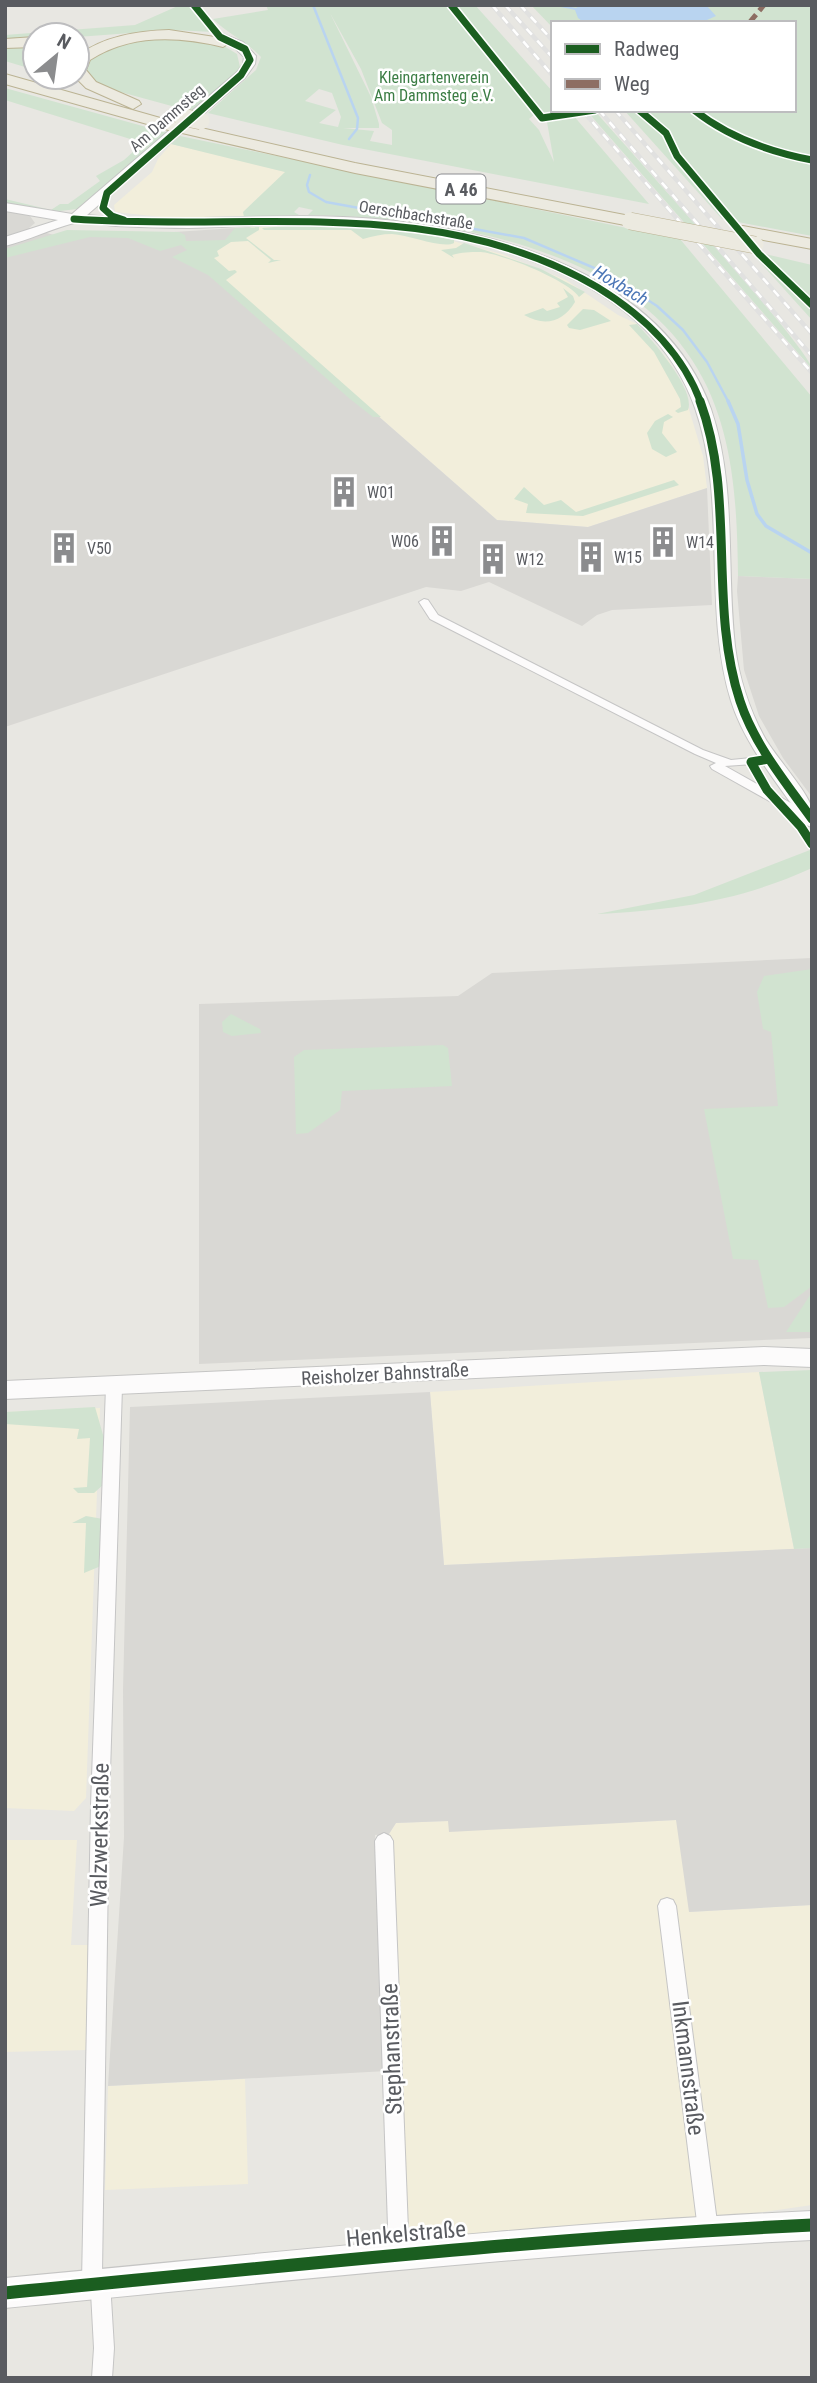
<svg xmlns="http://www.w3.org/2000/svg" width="817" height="2383" font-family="'Roboto Condensed',sans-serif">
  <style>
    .commercial { fill: #f2eedb }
    .industrial { fill: #d9d8d4 }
    .green { fill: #d1e3d0; fill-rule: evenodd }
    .water { fill: #b9d4f0 }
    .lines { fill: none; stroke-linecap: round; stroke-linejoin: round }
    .stream-far1 { stroke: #b9d4f0; stroke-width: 2.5 }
    .stream { stroke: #b9d4f0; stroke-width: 3.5 }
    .street-casing { stroke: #c5c5c5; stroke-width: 2 }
    .secondary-casing { stroke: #c5c5c4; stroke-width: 2 }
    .highway-casing { stroke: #bbb393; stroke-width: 2 }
    .street { fill: #fcfbfb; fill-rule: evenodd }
    .secondary { fill: #fcfbfb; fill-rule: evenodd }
    .highway { fill: #eceae0; fill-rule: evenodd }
    .rail-casing { stroke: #e1e1e0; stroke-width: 4.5 }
    .rail { stroke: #fff; stroke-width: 2.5; stroke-dasharray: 8; stroke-linecap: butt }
    .highway-bridge-casing { stroke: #bbb393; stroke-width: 18; stroke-linecap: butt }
    .highway-bridge { stroke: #eceae0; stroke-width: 17 }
    .quiet { stroke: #8d6e63; stroke-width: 5; stroke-dasharray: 11 5; stroke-linecap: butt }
    .cycleway-far2-casing { stroke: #fff; stroke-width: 10 }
    .cycleway-far1-casing { stroke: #fff; stroke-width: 12 }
    .cycleway-casing { stroke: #fff; stroke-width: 18 }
    .cycleway-far2 { stroke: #1b5e20; stroke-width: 7 }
    .cycleway-far1 { stroke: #1b5e20; stroke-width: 9 }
    .cycleway { stroke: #1b5e20; stroke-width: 13 }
    .labels { text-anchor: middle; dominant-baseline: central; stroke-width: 5; stroke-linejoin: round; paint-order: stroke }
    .far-park-label { font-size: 16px; fill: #3b7d44; stroke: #fff }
    .far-street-label { font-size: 16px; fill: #595b60; stroke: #fff }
    .far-poi-label { font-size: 16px; fill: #595b60; stroke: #fff; text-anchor: start }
    .shield { fill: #fff; stroke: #8b8c90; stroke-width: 2 }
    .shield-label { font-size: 18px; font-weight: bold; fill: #595b60 }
    .far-water-label { font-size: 18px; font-style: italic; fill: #4b76b6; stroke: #fff }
    .street-label { font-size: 19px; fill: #595b60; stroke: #fff }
    .near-street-label { font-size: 23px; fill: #595b60; stroke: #fff }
  </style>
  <rect width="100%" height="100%" fill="#e8e7e2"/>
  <!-- commercial -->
  <path class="commercial" d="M 171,144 L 235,159 L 286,172 L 244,212 L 244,217 L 240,220 L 171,218 L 115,212 L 114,205 L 152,172 L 158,159 Z
    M 350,226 L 434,236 L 502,254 L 566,280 L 618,315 L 637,324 L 669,361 L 682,386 L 703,456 L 707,488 L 588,527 L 497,520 L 199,259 L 251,227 Z
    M 759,1372 L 794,1549 L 444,1565 L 430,1392 Z
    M 100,1408 L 86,1798 L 74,1811 L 5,1808 L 5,1412 Z
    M 677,1820 L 690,1912 L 812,1905 L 812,2205 L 682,2224 L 424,2241 L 406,2232 L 389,1834 L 396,1823 L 449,1821 L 450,1831 Z
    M 5,1840 L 77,1840 L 71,1945 L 91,1945 L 87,2050 L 5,2052 Z
    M 245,2079 L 248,2184 L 105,2190 L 108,2086 Z"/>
  <!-- industrial -->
  <path class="industrial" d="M 5,210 L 30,216 L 35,223 L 29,228 L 54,235 L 159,233 L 251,227 L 200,260 L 497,520 L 588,527 L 707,488 L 712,605 L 612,610 L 597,615 L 582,626 L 489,582 L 461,591 L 426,587 L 5,727 Z
    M 738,576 L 812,579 L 812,797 L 783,758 L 759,716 L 744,670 L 737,591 Z
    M 812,958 L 812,1338 L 199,1364 L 199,1004 L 458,996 L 492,973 Z
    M 430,1392 L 444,1565 L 812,1548 L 812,1905 L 689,1912 L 676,1820 L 449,1832 L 448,1821 L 396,1823 L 389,1834 L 375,1835 L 387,2071 L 108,2086 L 124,1837 L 123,1690 L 130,1407 Z"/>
  <!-- green -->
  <path class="green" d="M 180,5 L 190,5 L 214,32 L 172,30 L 77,37 L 77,35 L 35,35 L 35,40 L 5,43 L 5,35 L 135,25 Z
    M 266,5 L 448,5 L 535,114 L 529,119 L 539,130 L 554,162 L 547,122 L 550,119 L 573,115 L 649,204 L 343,145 L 208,113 L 256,70 L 261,57 C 246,41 228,34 213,19 L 268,10 ZM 330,13 L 361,69 L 382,123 L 392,130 L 392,145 L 370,141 L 374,131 L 343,128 L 379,128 L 379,124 L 371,97 ZM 319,89 L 332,93 L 341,117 L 338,127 L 319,123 L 336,110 L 305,101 Z
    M 454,5 L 475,5 L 553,92 L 553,110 L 571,111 L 548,116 L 544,114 Z
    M 531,5 L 812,5 L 812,236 L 722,219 L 624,110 L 638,110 L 645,115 L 640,110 L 794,110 L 794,23 L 553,23 L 553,28 Z
    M 160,38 L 219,43 L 237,54 L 240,67 L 230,80 L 190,111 L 102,87 L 84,74 L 88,59 L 114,45 Z
    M 35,43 L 35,70 L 5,61 L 5,45 Z
    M 5,88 L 168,133 L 77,209 L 52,212 L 5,203 L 5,199 L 51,210 L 60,204 L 68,204 L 100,181 L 96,176 L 124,160 L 143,143 L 5,100 Z
    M 586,110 L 594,110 C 620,140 812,351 812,369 Z
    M 180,136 L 680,239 L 812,397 L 812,579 L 738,576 C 737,502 734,424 692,360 C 617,243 436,217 308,215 L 313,210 L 299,207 L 294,212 L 299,215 L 244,217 L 243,212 L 285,172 L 171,144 Z
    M 286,226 C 343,225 398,229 454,240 L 454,243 C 442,249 410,235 392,234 C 382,234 373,236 363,239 L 351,230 L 264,230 L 262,228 Z
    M 259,227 L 259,230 L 246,238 L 274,260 L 281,260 L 268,263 L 271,260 L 248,241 L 231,242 L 217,251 L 219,256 L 214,258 L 229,271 L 235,270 L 237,272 L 226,280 L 381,417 L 373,417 L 350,399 L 208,275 L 172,257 L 187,250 L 181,245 L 160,251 L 128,238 L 90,237 L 5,258 L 5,249 L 67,230 L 179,232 L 185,235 L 186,241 L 225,240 L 235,228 Z
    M 464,243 L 541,269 L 585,292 L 579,297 C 569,281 499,252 479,252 C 469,252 463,252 452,255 L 454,258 L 441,250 L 456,248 Z
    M 749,250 L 782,276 L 786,275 L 761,253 L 812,265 L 812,320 Z
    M 563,288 L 573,296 L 575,302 C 563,322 545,327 524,315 L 543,308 L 547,311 L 560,307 L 557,303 L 568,297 Z
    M 583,309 L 594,310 L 611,321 L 580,330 L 569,328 L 567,325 Z
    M 637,324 C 651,339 696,389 688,410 L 678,413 L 675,411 L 681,407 L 680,399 L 654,352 L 629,325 Z
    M 668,414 L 673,417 L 664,422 L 662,433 L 677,452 L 666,457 L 652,449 L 647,433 L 655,421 Z
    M 674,480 L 679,485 L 583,516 L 526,513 L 528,504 L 514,499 L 524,487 L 544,505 L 561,500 L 576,512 Z
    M 810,850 L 812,868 C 740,901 675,910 597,914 L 694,895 Z
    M 812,969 L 812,1286 L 784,1307 L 768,1308 L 758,1260 L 733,1259 L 704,1109 L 778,1106 L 771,1032 L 763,1029 L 757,992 L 764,976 Z
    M 231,1014 L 260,1029 L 261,1033 L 232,1036 L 223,1032 L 222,1022 Z
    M 443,1045 L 448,1048 L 452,1086 L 342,1091 L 340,1110 L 308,1133 L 296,1134 L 294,1057 L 304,1050 Z
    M 812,1292 L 812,1332 L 786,1332 Z
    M 812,1370 L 812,1548 L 794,1549 L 759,1372 Z
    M 95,1407 L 106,1445 L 104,1484 L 94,1493 L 78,1493 L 73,1488 L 87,1487 L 90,1438 L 77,1439 L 79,1429 L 5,1424 L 5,1412 Z
    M 86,1516 L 103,1519 L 101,1566 L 84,1573 L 86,1523 L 72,1523 Z"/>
  <!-- water -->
  <path class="water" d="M 562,5 L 576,8 L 581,5 L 706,5 L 716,16 L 700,23 L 585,23 L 578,18 L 575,10 L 556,6 Z"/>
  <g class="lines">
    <!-- stream-far1 -->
    <path class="stream-far1" d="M 313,5 L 358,118 L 357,129 L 349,139
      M 310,175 L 307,185 L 309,192 L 326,202 L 524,238 L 606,273 L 657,306 L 683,330 L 707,362 L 729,403"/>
    <!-- stream -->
    <path class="stream" d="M 728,401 L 738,424 L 747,480 L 757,514 L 766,526 L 812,553"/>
    <defs>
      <path id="street" d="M 190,5 L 198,5 L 208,16 L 201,18 Z
        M 424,599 L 428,600 L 438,615 L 703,750 L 731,760 L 773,756 L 775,759 L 769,763 L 725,766 L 812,815 L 812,821 L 805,821 L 712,769 L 710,766 L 716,763 L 695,754 L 430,619 L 419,602 Z
        M 114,1381 L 119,1383 L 122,1387 L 109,1805 L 102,2273 L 107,2275 L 110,2282 L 114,2348 L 112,2378 L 92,2378 L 94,2348 L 91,2292 L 85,2290 L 82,2283 L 91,1805 L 106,1387 L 109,1383 Z
        M 384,1833 L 390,1836 L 393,1841 L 409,2256 L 406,2263 L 399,2266 L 392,2263 L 389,2256 L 375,1841 L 378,1836 Z
        M 667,1898 L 673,1900 L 676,1906 L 718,2230 L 715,2237 L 708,2240 L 701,2237 L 698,2230 L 658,1906 L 661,1900 Z"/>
      <path id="secondary" d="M 220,33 L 243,42 L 256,56 L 255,64 L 245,78 L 87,215 C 173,224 258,213 343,217 C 477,222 661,268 711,409 C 737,486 726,567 735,646 C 739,678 750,711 765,738 C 775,756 809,793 812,809 C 813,815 812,821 812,827 L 806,825 C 780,786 745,746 731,701 C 702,606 728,503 695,408 C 648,273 472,231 346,225 C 294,222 241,227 189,228 C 165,228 140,227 116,226 C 103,225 87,220 74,223 C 51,229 29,240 5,246 L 5,237 L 58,220 L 5,211 L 5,203 L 72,214 L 237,72 L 243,64 L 244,57 L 235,48 L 216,40 L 216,34 Z
        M 764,1347 L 812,1349 L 812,1367 L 764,1365 L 5,1399 L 5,1381 Z
        M 812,2211 L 812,2240 C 542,2253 274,2282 5,2308 L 5,2278 C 274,2253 542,2223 812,2211 Z"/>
      <path id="highway" d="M 169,30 L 228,39 L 231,42 L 223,47 C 177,36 131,34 90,60 L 86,70 L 96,82 L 139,101 L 141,104 L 133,109 L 86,88 L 75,77 L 77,56 C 104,36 137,31 169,30 Z
        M 35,37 L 35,47 L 5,48 L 5,39 Z
        M 5,74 L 178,123 L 180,126 L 172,131 L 5,84 Z
        M 188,125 L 355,163 L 630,216 L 638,221 L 630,226 L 355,173 L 182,133 L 180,130 Z
        M 743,226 L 812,239 L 812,249 L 737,235 L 735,231 L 737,227 Z"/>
    </defs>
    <!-- street casing -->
    <use href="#street" class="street-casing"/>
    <!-- secondary casing -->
    <use href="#secondary" class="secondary-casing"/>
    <!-- highway casing -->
    <use href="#highway" class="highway-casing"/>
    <!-- street -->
    <use href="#street" class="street"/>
    <!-- secondary -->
    <use href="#secondary" class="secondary"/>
    <!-- highway -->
    <use href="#highway" class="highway"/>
    <defs>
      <path id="rail" d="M 492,5 L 553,76
        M 505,5 L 553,58
        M 520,5 L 553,41
        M 582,110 L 812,373
        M 599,110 L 812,356
        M 615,110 L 812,334"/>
    </defs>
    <!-- rail casing -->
    <use href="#rail" class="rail-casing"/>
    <!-- rail -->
    <use href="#rail" class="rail"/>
    <defs>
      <path id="highway-bridge" d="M 182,117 L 201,121
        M 630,221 L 755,245"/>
    </defs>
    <!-- highway-bridge casing -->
    <use href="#highway-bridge" class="highway-bridge-casing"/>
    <!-- highway-bridge -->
    <use href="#highway-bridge" class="highway-bridge"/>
    <!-- quiet -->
    <path class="quiet" d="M 749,23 L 764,5"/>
    <defs>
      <path id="cycleway-far2" d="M 451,5 L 542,118 L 595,110
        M 639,110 L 666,133 L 677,156 L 759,254 L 812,305
        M 694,110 C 728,137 770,152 812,160
        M 74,219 C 250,232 436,193 597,287 C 643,315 682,352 701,403
        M 124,220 L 112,216 L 103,208 L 107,193 L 241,75 L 250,60 L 245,49 L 220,37 L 194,5"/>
      <path id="cycleway-far1" d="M 700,401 C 736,498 708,604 740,701 C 754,744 786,783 812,819
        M 769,759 L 751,762 L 767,790 L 801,827 L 812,844"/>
      <path id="cycleway" d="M 5,2293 C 274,2267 542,2238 812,2225"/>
    </defs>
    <!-- cycleway-far2 casing -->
    <use href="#cycleway-far2" class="cycleway-far2-casing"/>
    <!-- cycleway-far1 casing -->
    <use href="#cycleway-far1" class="cycleway-far1-casing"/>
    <!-- cycleway casing -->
    <use href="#cycleway" class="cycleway-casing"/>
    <!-- cycleway-far2 -->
    <use href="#cycleway-far2" class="cycleway-far2"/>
    <!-- cycleway-far1 -->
    <use href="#cycleway-far1" class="cycleway-far1"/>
    <!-- cycleway -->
    <use href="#cycleway" class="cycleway"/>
  </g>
  <!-- icons -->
  <defs>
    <symbol id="building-bare" viewBox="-9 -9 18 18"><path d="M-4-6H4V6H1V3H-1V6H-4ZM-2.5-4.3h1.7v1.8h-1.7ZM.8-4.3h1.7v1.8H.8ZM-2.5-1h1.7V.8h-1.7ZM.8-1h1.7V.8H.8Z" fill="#8b8c8e" stroke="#fff" stroke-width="2.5" paint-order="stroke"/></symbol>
  </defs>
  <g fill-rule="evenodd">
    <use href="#building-bare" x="322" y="470" width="44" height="44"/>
    <use href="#building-bare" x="420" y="519" width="44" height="44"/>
    <use href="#building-bare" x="641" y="520" width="44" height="44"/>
    <use href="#building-bare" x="42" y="526" width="44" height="44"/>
    <use href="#building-bare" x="569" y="535" width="44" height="44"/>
    <use href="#building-bare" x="471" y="537" width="44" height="44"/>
  </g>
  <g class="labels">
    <!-- far-park labels -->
    <g class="far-park-label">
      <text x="434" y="77">Kleingartenverein<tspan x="434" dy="18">Am Dammsteg e.V.</tspan></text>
    </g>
    <!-- far-street labels -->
    <g class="far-street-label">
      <text transform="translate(167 118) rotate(-41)">Am Dammsteg</text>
      <text transform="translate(416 215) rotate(9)">Oerschbachstraße</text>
    </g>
    <!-- far-poi labels -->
    <g class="far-poi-label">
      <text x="367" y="492">W01</text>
      <text x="419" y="541" text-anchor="end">W06</text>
      <text x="686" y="542">W14</text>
      <text x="87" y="548">V50</text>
      <text x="614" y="557">W15</text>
      <text x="516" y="559">W12</text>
    </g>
    <!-- shield labels -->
    <rect class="shield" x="436.5" y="174.5" width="49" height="29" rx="5"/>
    <g class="shield-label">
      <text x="461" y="189">A 46</text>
    </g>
    <!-- far-water labels -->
    <g class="far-water-label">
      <text transform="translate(621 285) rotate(31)">Hoxbach</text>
    </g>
    <!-- street labels -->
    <g class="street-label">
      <text transform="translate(385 1374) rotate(-3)">Reisholzer Bahnstraße</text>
    </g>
    <!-- near-street labels -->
    <g class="near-street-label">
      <text transform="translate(100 1835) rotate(-89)">Walzwerkstraße</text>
      <text transform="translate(392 2049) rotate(-92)">Stephanstraße</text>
      <text transform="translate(688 2068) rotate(83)">Inkmannstraße</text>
      <text transform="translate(406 2234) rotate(-5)">Henkelstraße</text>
    </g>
  </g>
  <!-- border -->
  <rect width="817" height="2383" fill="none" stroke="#595b60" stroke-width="14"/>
  <!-- legend -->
  <rect x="551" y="21" width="245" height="91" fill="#ffffff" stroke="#bdbdbf" stroke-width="2"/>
  <rect x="565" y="44" width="35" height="10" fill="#1b5e20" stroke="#bdbdbf" stroke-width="2"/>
  <text x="614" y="56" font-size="21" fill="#595b60">Radweg</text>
  <rect x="565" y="79" width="35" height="10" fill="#8d6e63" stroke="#bdbdbf" stroke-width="2"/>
  <text x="614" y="91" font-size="21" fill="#595b60">Weg</text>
  <!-- north arrow -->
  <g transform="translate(56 56) rotate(29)"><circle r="33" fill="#ffffff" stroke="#bdbdbf" stroke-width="2"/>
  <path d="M0-5L12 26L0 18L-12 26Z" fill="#8b8c8e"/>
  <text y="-10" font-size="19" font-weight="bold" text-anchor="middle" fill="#595b60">N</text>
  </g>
</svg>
